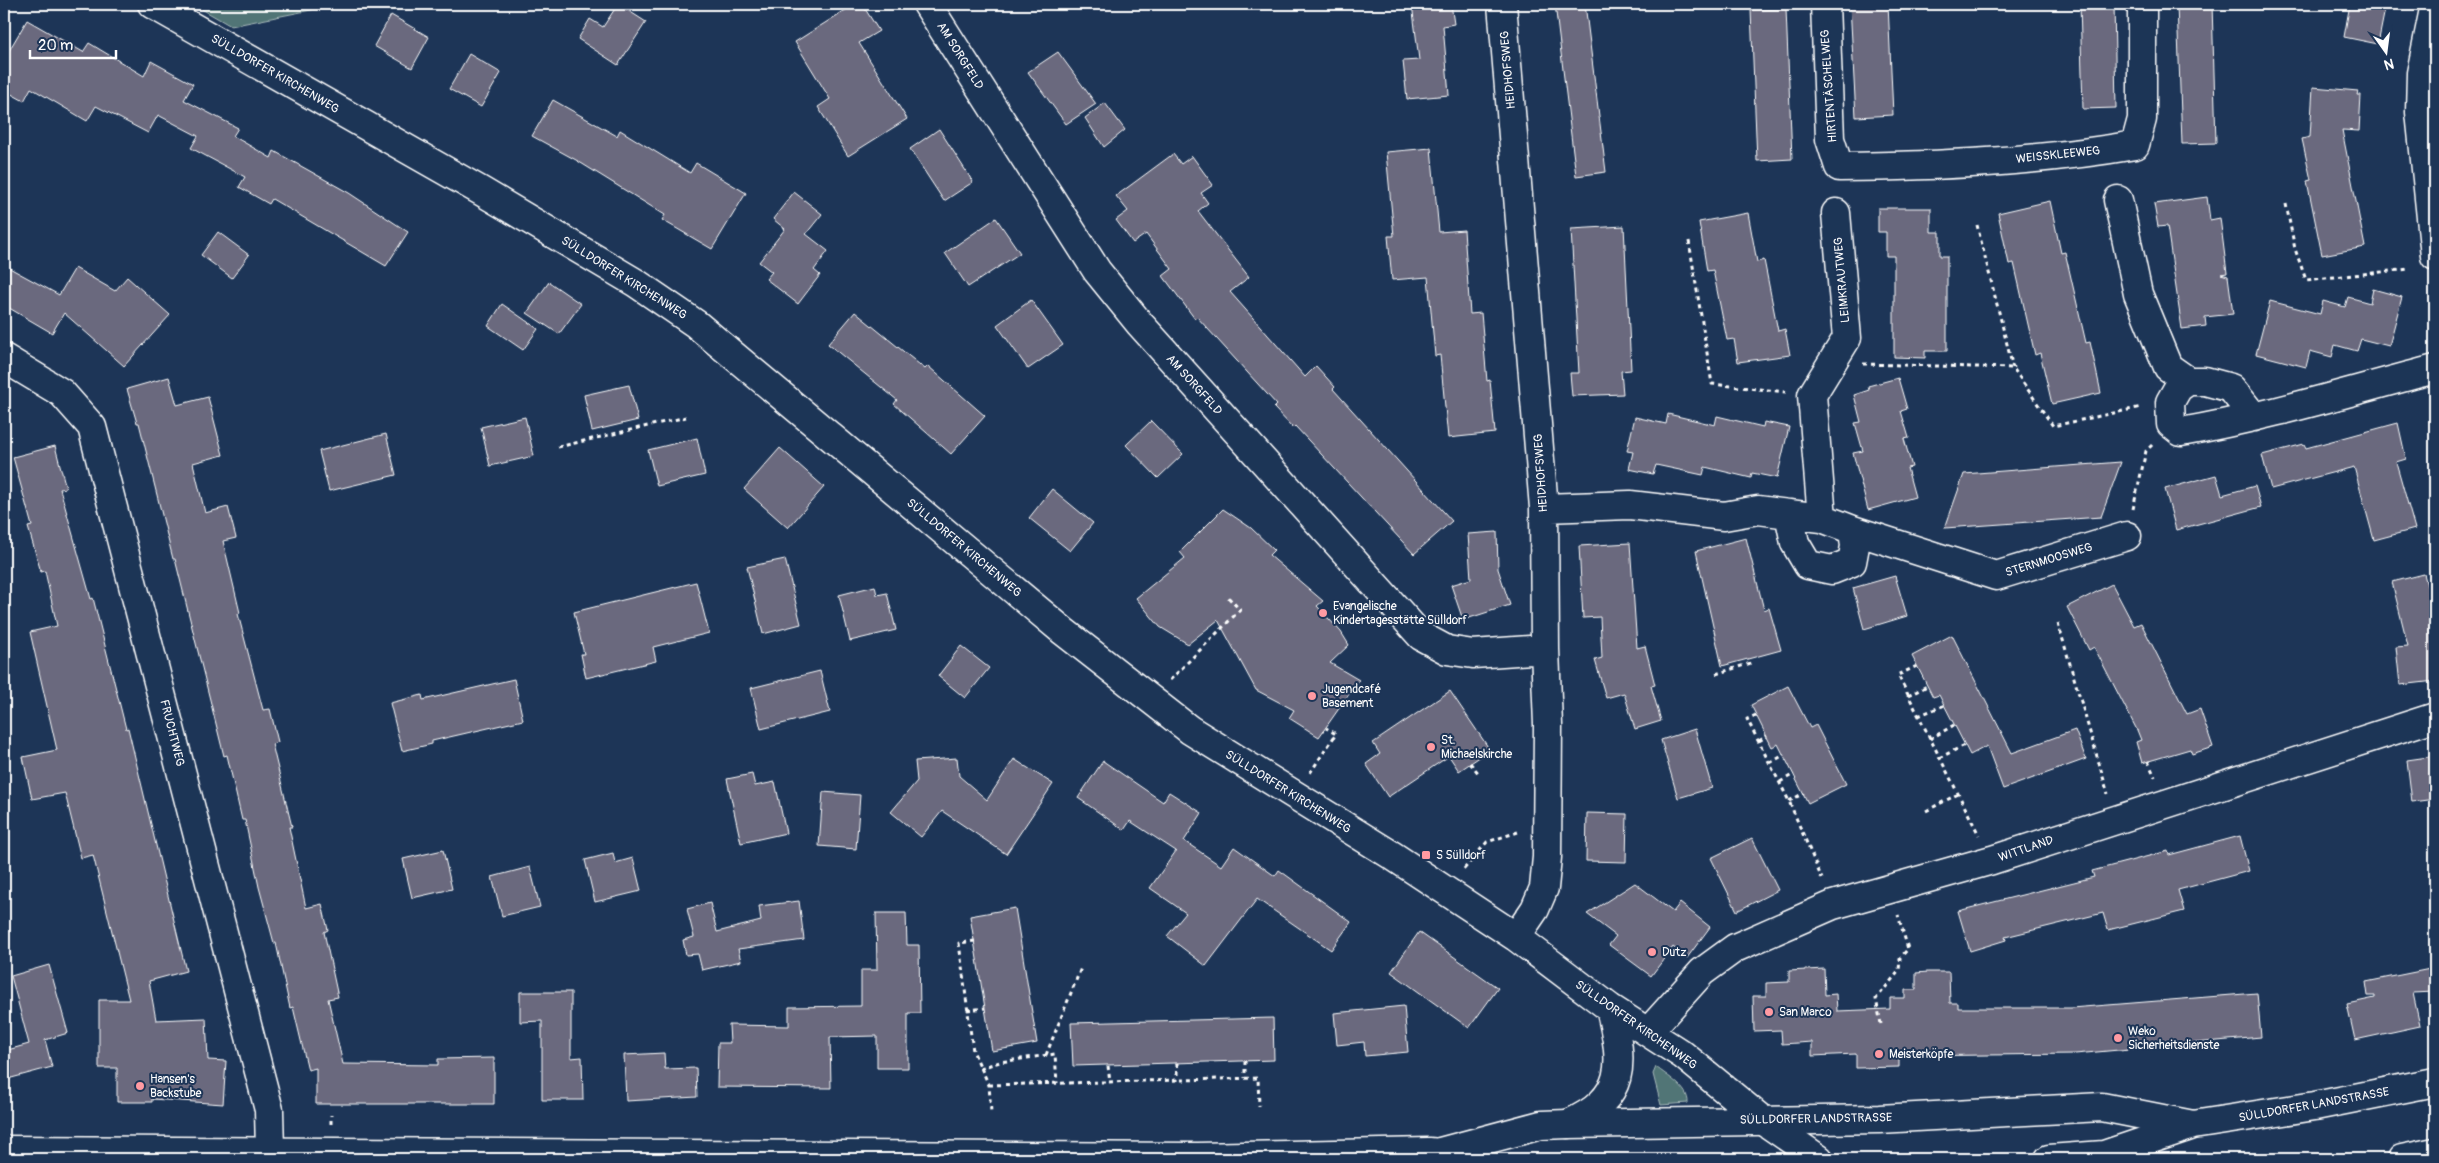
<svg xmlns="http://www.w3.org/2000/svg" width="2439" height="1163" font-family="Pangolin,sans-serif">
  <style>
    .green { fill: #517576; stroke: #a8baba }
    .building { fill: #6a697e; stroke: #fff }
    .lines { fill: none; stroke-linecap: round; stroke-linejoin: round }
    .minor-casing { stroke: #fff; stroke-width: 31 }
    .major-casing { stroke: #fff; stroke-width: 31 }
    .path { stroke: #fff; stroke-width: 3; stroke-dasharray: 4 4; stroke-linecap: butt }
    .minor { stroke: #1d3557; stroke-width: 28 }
    .major { stroke: #1d3557; stroke-width: 28 }
    .poi-dot { fill: #ff9aa2; stroke: #1d3557; stroke-width: 2 }
    .labels { text-anchor: middle; dominant-baseline: central; stroke-width: 4; stroke-linejoin: round; paint-order: stroke }
    .street-label { font-size: 12px; fill: #fff; stroke: #1d3557 }
    .poi-label { font-size: 12px; fill: #fff; stroke: #1d3557; text-anchor: start }
  </style>
  <rect width="100%" height="100%" fill="#1d3557"/>
  <filter id="ink" filterUnits="userSpaceOnUse"><feTurbulence type="fractalNoise" baseFrequency=".02" numOctaves="2"/><feDisplacementMap in="SourceGraphic" scale="10" xChannelSelector="R" yChannelSelector="G"/><feConvolveMatrix kernelMatrix="1 2 1 2 8 2 1 2 1" color-interpolation-filters="sRGB"/></filter>
  <g filter="url(#ink)">
    <!-- green -->
    <path class="green" d="M 193,4 L 341,4 L 231,26 Z
      M 1656,1067 C 1667,1076 1689,1088 1688,1103 L 1661,1105 L 1653,1074 Z"/>
    <!-- building -->
    <path class="building" d="M 618,4 L 646,22 L 618,65 L 578,39 L 590,19 L 603,27 Z
      M 855,4 L 862,4 L 879,31 L 859,43 L 907,119 L 848,156 L 818,107 L 830,99 L 795,42 Z
      M 1412,4 L 1451,4 L 1454,24 L 1443,26 L 1449,95 L 1407,99 L 1403,61 L 1419,60 Z
      M 1555,4 L 1585,4 L 1606,172 L 1576,176 Z
      M 1850,4 L 1888,4 L 1893,115 L 1856,117 Z
      M 2080,4 L 2114,4 L 2116,108 L 2083,109 Z
      M 2177,4 L 2212,4 L 2216,143 L 2182,144 Z
      M 2350,4 L 2386,4 L 2378,44 L 2344,37 Z
      M 1786,9 L 1792,159 L 1757,161 L 1751,10 Z
      M 391,15 L 429,37 L 412,68 L 374,46 Z
      M 27,20 L 83,52 L 89,43 L 144,76 L 151,61 L 193,84 L 184,100 L 238,128 L 233,136 L 271,158 L 274,151 L 349,193 L 408,232 L 386,266 L 272,199 L 269,204 L 239,187 L 245,177 L 191,148 L 198,136 L 158,115 L 148,133 L 96,106 L 87,121 L 31,88 L 24,101 L 4,90 L 4,59 Z
      M 1058,52 L 1096,104 L 1066,124 L 1028,72 Z
      M 469,54 L 501,73 L 481,107 L 449,89 Z
      M 2313,87 L 2358,91 L 2357,95 L 2361,95 L 2359,131 L 2342,130 L 2365,247 L 2322,255 L 2307,181 L 2311,180 L 2302,139 L 2310,137 Z
      M 553,100 L 617,136 L 620,130 L 690,173 L 696,163 L 746,193 L 712,249 L 662,220 L 665,215 L 576,160 L 532,136 Z
      M 1105,103 L 1125,130 L 1104,147 L 1085,118 Z
      M 939,129 L 973,182 L 944,201 L 910,149 Z
      M 1431,148 L 1439,232 L 1464,230 L 1470,314 L 1481,313 L 1487,381 L 1490,380 L 1495,433 L 1448,438 L 1440,355 L 1435,356 L 1428,277 L 1392,280 L 1388,236 L 1394,236 L 1386,152 Z
      M 1173,154 L 1181,164 L 1192,156 L 1213,185 L 1201,193 L 1208,203 L 1198,211 L 1249,277 L 1230,292 L 1305,377 L 1316,366 L 1335,387 L 1333,389 L 1452,521 L 1414,554 L 1295,426 L 1293,428 L 1274,408 L 1277,405 L 1197,317 L 1195,319 L 1163,276 L 1172,269 L 1146,234 L 1133,243 L 1116,220 L 1128,211 L 1116,196 Z
      M 794,192 L 822,214 L 806,234 L 828,251 L 814,270 L 820,275 L 798,304 L 766,279 L 772,272 L 759,262 L 785,229 L 773,219 Z
      M 2207,197 L 2210,220 L 2220,218 L 2227,273 L 2221,274 L 2228,276 L 2233,314 L 2205,317 L 2206,326 L 2182,329 L 2167,226 L 2158,227 L 2154,204 Z
      M 2050,201 L 2061,253 L 2065,252 L 2086,343 L 2090,342 L 2101,393 L 2052,404 L 2040,353 L 2035,355 L 2014,263 L 2009,264 L 1998,213 Z
      M 1878,208 L 1931,208 L 1931,232 L 1940,232 L 1940,256 L 1947,256 L 1947,351 L 1925,351 L 1925,358 L 1894,357 L 1894,256 L 1886,256 L 1886,232 L 1878,232 Z
      M 1748,213 L 1757,262 L 1764,260 L 1778,331 L 1785,329 L 1790,355 L 1738,362 L 1734,339 L 1727,340 L 1713,270 L 1707,271 L 1699,222 Z
      M 996,218 L 1020,253 L 968,287 L 945,253 Z
      M 1624,226 L 1631,370 L 1621,371 L 1623,394 L 1572,396 L 1570,373 L 1579,373 L 1571,229 Z
      M 218,232 L 249,255 L 232,278 L 201,255 Z
      M 4,265 L 59,295 L 75,268 L 115,291 L 127,277 L 170,315 L 124,366 L 64,313 L 52,333 L 4,305 Z
      M 549,282 L 581,304 L 559,334 L 527,313 Z
      M 2373,289 L 2402,297 L 2389,346 L 2361,339 L 2357,351 L 2335,345 L 2332,357 L 2310,351 L 2306,367 L 2256,354 L 2270,301 L 2320,314 L 2323,301 L 2345,307 L 2348,297 L 2370,303 Z
      M 1031,300 L 1063,345 L 1028,369 L 997,325 Z
      M 502,304 L 538,329 L 523,350 L 488,326 Z
      M 855,312 L 925,369 L 928,366 L 985,416 L 951,454 L 894,404 L 897,400 L 828,344 Z
      M 169,377 L 177,405 L 208,397 L 223,455 L 193,463 L 205,513 L 228,507 L 236,538 L 223,541 L 240,613 L 238,614 L 263,710 L 270,709 L 278,742 L 272,744 L 292,827 L 289,827 L 306,908 L 322,904 L 328,930 L 324,932 L 338,997 L 328,999 L 343,1064 L 438,1065 L 438,1059 L 494,1058 L 494,1104 L 316,1104 L 316,1068 L 308,1070 L 293,1007 L 290,1008 L 276,943 L 274,943 L 259,887 L 245,820 L 242,820 L 227,755 L 224,756 L 175,559 L 173,559 L 139,423 L 137,423 L 127,389 Z
      M 1898,378 L 1907,409 L 1901,411 L 1909,438 L 1904,439 L 1912,467 L 1907,468 L 1915,497 L 1868,510 L 1853,453 L 1863,451 L 1855,423 L 1861,422 L 1854,395 L 1869,390 L 1868,386 Z
      M 629,385 L 638,420 L 592,431 L 584,395 Z
      M 1668,414 L 1715,425 L 1717,416 L 1763,427 L 1764,422 L 1789,427 L 1777,478 L 1752,473 L 1751,478 L 1705,467 L 1703,475 L 1656,465 L 1653,474 L 1629,469 L 1633,452 L 1627,451 L 1635,417 L 1666,424 Z
      M 525,417 L 534,456 L 490,466 L 481,427 Z
      M 1151,421 L 1183,454 L 1158,478 L 1126,445 Z
      M 2398,423 L 2406,459 L 2396,462 L 2415,529 L 2374,540 L 2354,467 L 2271,489 L 2262,455 L 2304,444 L 2306,448 Z
      M 386,434 L 396,475 L 329,491 L 319,451 Z
      M 697,438 L 705,475 L 657,486 L 648,450 Z
      M 55,446 L 66,488 L 60,489 L 91,599 L 93,598 L 126,729 L 128,728 L 186,971 L 149,981 L 156,1020 L 206,1018 L 208,1060 L 226,1061 L 223,1104 L 152,1099 L 152,1102 L 117,1102 L 117,1068 L 99,1068 L 99,1000 L 129,1000 L 93,855 L 81,858 L 65,793 L 32,799 L 23,757 L 57,750 L 30,632 L 57,626 L 45,571 L 41,572 L 28,527 L 32,526 L 13,457 Z
      M 780,448 L 824,487 L 788,528 L 744,489 Z
      M 2121,462 L 2101,517 L 1945,528 L 1964,474 Z
      M 2216,475 L 2222,495 L 2255,486 L 2261,507 L 2176,530 L 2165,489 Z
      M 1052,489 L 1093,523 L 1070,551 L 1029,518 Z
      M 1223,509 L 1251,528 L 1274,550 L 1269,555 L 1323,601 L 1317,606 L 1341,632 L 1349,645 L 1330,663 L 1359,680 L 1319,737 L 1289,718 L 1294,710 L 1256,690 L 1218,620 L 1188,644 L 1160,627 L 1136,598 L 1185,558 L 1180,552 Z
      M 1497,532 L 1498,569 L 1510,605 L 1463,620 L 1451,585 L 1471,579 L 1468,534 Z
      M 1746,538 L 1764,610 L 1769,608 L 1781,650 L 1722,666 L 1696,551 Z
      M 1630,543 L 1637,648 L 1645,646 L 1655,685 L 1651,686 L 1661,721 L 1635,729 L 1624,693 L 1606,698 L 1595,660 L 1602,658 L 1600,617 L 1583,618 L 1579,546 Z
      M 785,559 L 801,624 L 763,634 L 747,567 Z
      M 2424,574 L 2435,615 L 2435,681 L 2400,685 L 2396,647 L 2408,646 L 2392,582 Z
      M 1895,576 L 1907,616 L 1864,629 L 1853,588 Z
      M 696,582 L 709,633 L 653,647 L 656,661 L 586,678 L 581,654 L 584,654 L 574,612 Z
      M 2112,584 L 2134,626 L 2141,623 L 2187,714 L 2200,709 L 2213,747 L 2192,754 L 2190,749 L 2142,763 L 2136,742 L 2141,740 L 2137,730 L 2094,647 L 2089,650 L 2067,607 Z
      M 875,586 L 877,595 L 887,593 L 896,630 L 850,641 L 839,595 Z
      M 1952,635 L 2012,753 L 2075,730 L 2086,759 L 2003,789 L 1987,746 L 1970,755 L 1939,695 L 1933,697 L 1912,656 Z
      M 961,646 L 989,668 L 965,698 L 938,676 Z
      M 820,671 L 830,712 L 761,729 L 751,688 Z
      M 514,679 L 523,720 L 432,741 L 432,744 L 402,751 L 390,703 L 422,695 L 423,700 Z
      M 1788,686 L 1810,728 L 1816,725 L 1846,784 L 1808,803 L 1778,744 L 1772,747 L 1751,705 Z
      M 1450,691 L 1490,750 L 1459,771 L 1449,756 L 1388,797 L 1366,764 L 1380,754 L 1373,743 Z
      M 1695,729 L 1712,788 L 1678,798 L 1661,740 Z
      M 2435,756 L 2435,799 L 2412,802 L 2407,760 Z
      M 957,758 L 959,776 L 987,800 L 1014,759 L 1053,784 L 1006,854 L 942,811 L 921,837 L 891,812 L 917,781 L 915,761 Z
      M 1103,761 L 1163,802 L 1169,792 L 1202,813 L 1184,841 L 1221,866 L 1234,847 L 1275,876 L 1279,870 L 1351,922 L 1331,950 L 1257,899 L 1206,966 L 1167,936 L 1186,913 L 1150,888 L 1176,851 L 1130,821 L 1124,830 L 1078,798 Z
      M 752,774 L 755,786 L 775,782 L 786,833 L 741,843 L 727,779 Z
      M 823,792 L 860,795 L 856,849 L 819,846 Z
      M 1587,813 L 1627,814 L 1626,862 L 1586,861 Z
      M 2240,836 L 2249,871 L 2178,890 L 2184,911 L 2108,930 L 2103,913 L 2005,937 L 2006,940 L 1970,951 L 1958,911 L 2094,877 L 2092,871 L 2168,851 L 2169,855 Z
      M 1752,838 L 1778,890 L 1737,911 L 1711,858 Z
      M 443,850 L 452,889 L 412,898 L 403,859 Z
      M 613,853 L 615,863 L 633,858 L 641,891 L 595,902 L 585,860 Z
      M 530,867 L 540,907 L 502,916 L 492,877 Z
      M 1635,883 L 1673,912 L 1680,903 L 1710,927 L 1687,958 L 1673,947 L 1651,976 L 1609,945 L 1616,936 L 1587,914 Z
      M 799,901 L 804,940 L 738,949 L 741,961 L 702,970 L 698,954 L 686,955 L 683,940 L 694,937 L 687,909 L 710,903 L 717,932 L 761,921 L 759,906 Z
      M 1015,908 L 1037,1043 L 992,1051 L 970,916 Z
      M 876,913 L 906,913 L 907,945 L 919,945 L 920,1013 L 908,1013 L 908,1068 L 877,1068 L 877,1036 L 830,1037 L 831,1088 L 717,1087 L 718,1043 L 730,1043 L 729,1025 L 789,1026 L 789,1007 L 861,1006 L 861,970 L 877,970 Z
      M 1419,932 L 1498,988 L 1469,1028 L 1391,972 Z
      M 49,965 L 68,1033 L 45,1040 L 52,1067 L 4,1080 L 4,1051 L 29,1044 L 11,976 Z
      M 2435,968 L 2435,992 L 2413,993 L 2420,1026 L 2355,1040 L 2347,1004 L 2375,998 L 2375,996 L 2368,996 L 2366,982 Z
      M 1824,969 L 1825,995 L 1836,994 L 1837,1011 L 1890,1009 L 1890,998 L 1905,998 L 1905,990 L 1916,990 L 1916,973 L 1928,972 L 1949,972 L 1950,1003 L 1958,1003 L 1958,1008 L 2071,1008 L 2257,993 L 2261,1037 L 2075,1054 L 1899,1056 L 1899,1067 L 1856,1068 L 1856,1054 L 1812,1056 L 1812,1042 L 1782,1044 L 1781,1030 L 1754,1031 L 1753,996 L 1766,996 L 1766,983 L 1789,982 L 1789,971 Z
      M 520,992 L 571,992 L 571,1058 L 582,1057 L 583,1100 L 542,1100 L 542,1021 L 520,1022 Z
      M 1404,1006 L 1408,1052 L 1365,1056 L 1364,1042 L 1337,1045 L 1334,1013 Z
      M 1273,1018 L 1274,1060 L 1073,1066 L 1071,1023 Z
      M 664,1053 L 665,1069 L 696,1068 L 697,1097 L 626,1101 L 624,1055 Z"/>
    <g class="lines">
      <defs>
        <path id="minor" d="M 152,4 L 481,191 L 636,283 L 696,324 L 1063,631 L 1190,730 L 1393,856 L 1516,937 L 1610,1008 L 1683,1055 L 1761,1119 L 1819,1159
          M 927,4 L 1097,271 L 1140,324 L 1421,636 L 1447,650 L 1473,654 L 1545,649
          M 1502,4 L 1544,508 L 1545,649 L 1548,725 L 1547,857 L 1544,888 L 1535,909 L 1516,937
          M 1825,4 L 1830,139 L 1839,167 C 1938,166 2037,162 2135,145 L 2142,119 L 2142,4
          M 2435,4 L 2421,73 L 2420,112 L 2435,256
          M 2118,200 L 2138,294 L 2168,367 L 2188,381
          M 4,358 L 62,393 L 92,427 L 269,1110 L 270,1151
          M 2254,417 L 2231,388 L 2205,381 L 2188,381 L 2178,388 L 2170,402 L 2171,424 L 2181,432 C 2267,417 2351,391 2435,369
          M 1544,508 L 1630,505 L 1724,516 L 1758,510 L 1789,514 L 1795,543 L 1808,565 L 1832,570 L 1852,562 L 1855,546 L 1853,530 L 1822,518 L 1789,514
          M 1822,518 L 1812,395 L 1847,338 L 1836,213
          M 1853,530 L 1996,576 L 2127,536
          M 1648,1032 L 1702,972 L 1735,948 L 1833,905 L 1992,860 L 2435,717
          M 1568,1124 C 1627,1098 1624,1064 1610,1008
          M 2402,1159 L 2435,1152"/>
        <path id="major" d="M 4,1150 L 1198,1157 L 1429,1152 L 1440,1153 L 1467,1159
          M 1440,1152 L 1541,1125 L 1568,1124 L 1879,1119 L 2102,1107 L 2193,1125
          M 2049,1159 L 2104,1155 L 2193,1125 L 2315,1106 L 2435,1082"/>
      </defs>
      <!-- minor casing -->
      <use href="#minor" class="minor-casing"/>
      <!-- major casing -->
      <use href="#major" class="major-casing"/>
      <!-- path -->
      <path class="path" d="M 2286,204 L 2295,249 L 2306,280 L 2410,269
        M 1977,225 L 2013,368
        M 1689,241 L 1712,384 L 1786,392
        M 1863,364 L 2013,368 L 2053,426 L 2142,407
        M 558,447 L 686,417
        M 2133,509 L 2146,451 L 2153,444
        M 2058,623 L 2108,794
        M 1917,666 L 1898,675 L 1979,835
        M 1716,674 L 1751,663
        M 1170,680 L 1240,610 L 1228,597
        M 1908,696 L 1927,686
        M 1756,715 L 1747,719 L 1789,801 L 1822,879
        M 1918,716 L 1945,705
        M 1930,739 L 1954,725
        M 1759,741 L 1767,736
        M 1939,758 L 1965,745
        M 2148,761 L 2155,777
        M 1470,763 L 1480,775
        M 1770,763 L 1784,755
        M 1310,773 L 1336,734 L 1326,728
        M 1780,782 L 1794,774
        M 1789,801 L 1804,793
        M 1926,811 L 1958,794
        M 1464,869 L 1487,842 L 1518,832
        M 975,941 L 959,943 L 973,1051 L 989,1085 L 991,1112
        M 967,1010 L 985,1008
        M 1881,1024 L 1876,999 L 1899,971 L 1900,958 L 1908,949 L 1898,915
        M 1046,1055 L 1081,968
        M 1245,1061 L 1245,1078
        M 1177,1063 L 1177,1081
        M 1108,1066 L 1110,1082
        M 980,1068 L 1000,1062 L 1055,1054 L 1057,1083
        M 989,1085 L 1258,1078 L 1259,1106
        M 331,1124 L 331,1115"/>
      <!-- minor -->
      <use href="#minor" class="minor"/>
      <!-- major -->
      <use href="#major" class="major"/>
    </g>
  </g>
  <!-- markers -->
  <g class="poi-dot">
    <circle cx="1323" cy="613" r="5"/>
    <circle cx="1312" cy="696" r="5"/>
    <circle cx="1431" cy="747" r="5"/>
    <rect x="1421" y="850" width="10" height="10" rx="2.5"/>
    <circle cx="1652" cy="952" r="5"/>
    <circle cx="1769" cy="1012" r="5"/>
    <circle cx="2118" cy="1038" r="5"/>
    <circle cx="1879" cy="1054" r="5"/>
    <circle cx="140" cy="1086" r="5"/>
  </g>
  <g class="labels">
    <!-- street labels -->
    <g class="street-label">
      <text transform="translate(960 56) rotate(58)">AM SORGFELD</text>
      <text transform="translate(1508 70) rotate(-95)">HEIDHOFSWEG</text>
      <text transform="translate(275 74) rotate(30)">SÜLLDORFER KIRCHENWEG</text>
      <text transform="translate(1829 86) rotate(-94)">HIRTENTÄSCHELWEG</text>
      <text transform="translate(2058 155) rotate(-6)">WEISSKLEEWEG</text>
      <text transform="translate(624 278) rotate(32)">SÜLLDORFER KIRCHENWEG</text>
      <text transform="translate(1842 280) rotate(-95)">LEIMKRAUTWEG</text>
      <text transform="translate(1194 385) rotate(48)">AM SORGFELD</text>
      <text transform="translate(1541 473) rotate(-94)">HEIDHOFSWEG</text>
      <text transform="translate(964 548) rotate(40)">SÜLLDORFER KIRCHENWEG</text>
      <text transform="translate(2049 560) rotate(-17)">STERNMOOSWEG</text>
      <text transform="translate(172 733) rotate(76)">FRUCHTWEG</text>
      <text transform="translate(1288 792) rotate(32)">SÜLLDORFER KIRCHENWEG</text>
      <text transform="translate(2026 849) rotate(-19)">WITTLAND</text>
      <text transform="translate(1636 1025) rotate(35)">SÜLLDORFER KIRCHENWEG</text>
      <text transform="translate(2314 1105) rotate(-10)">SÜLLDORFER LANDSTRASSE</text>
      <text transform="translate(1816 1119) rotate(-1)">SÜLLDORFER LANDSTRASSE</text>
    </g>
    <!-- poi labels -->
    <g class="poi-label">
      <text x="1333" y="606">Evangelische<tspan x="1333" dy="14">Kindertagesstätte Sülldorf</tspan></text>
      <text x="1322" y="689">Jugendcafé<tspan x="1322" dy="14">Basement</tspan></text>
      <text x="1441" y="740">St.<tspan x="1441" dy="14">Michaelskirche</tspan></text>
      <text x="1436" y="855">S Sülldorf</text>
      <text x="1662" y="952">Dutz</text>
      <text x="1779" y="1012">San Marco</text>
      <text x="2128" y="1031">Weko<tspan x="2128" dy="14">Sicherheitsdienste</tspan></text>
      <text x="1889" y="1054">Meisterköpfe</text>
      <text x="150" y="1079">Hansen's<tspan x="150" dy="14">Backstube</tspan></text>
    </g>
  </g>
  <!-- margin -->
  <rect width="2439" height="1163" fill="none" stroke="#1d3557" stroke-width="20"/>
  <rect x="10" y="10" width="2419" height="1143" fill="none" stroke="#fff" stroke-width="2" filter="url(#ink)"/>
  <!-- north arrow -->
  <g transform="translate(2386 52) rotate(166)" stroke="#1d3557" stroke-width="4" paint-order="stroke">
  <path d="M0-4L9 19L0 12L-9 19Z" fill="#ffffff"/>
  <text y="-8" font-size="14" font-weight="bold" text-anchor="middle" fill="#ffffff">N</text>
  </g>
  <!-- scale -->
  <path d="M30 50v8h86v-8" fill="none" stroke="#ffffff" stroke-width="2.5"/>
  <text x="38" y="50" font-size="15" fill="#ffffff" stroke="#1d3557" stroke-width="4" paint-order="stroke">20 m</text>
</svg>
